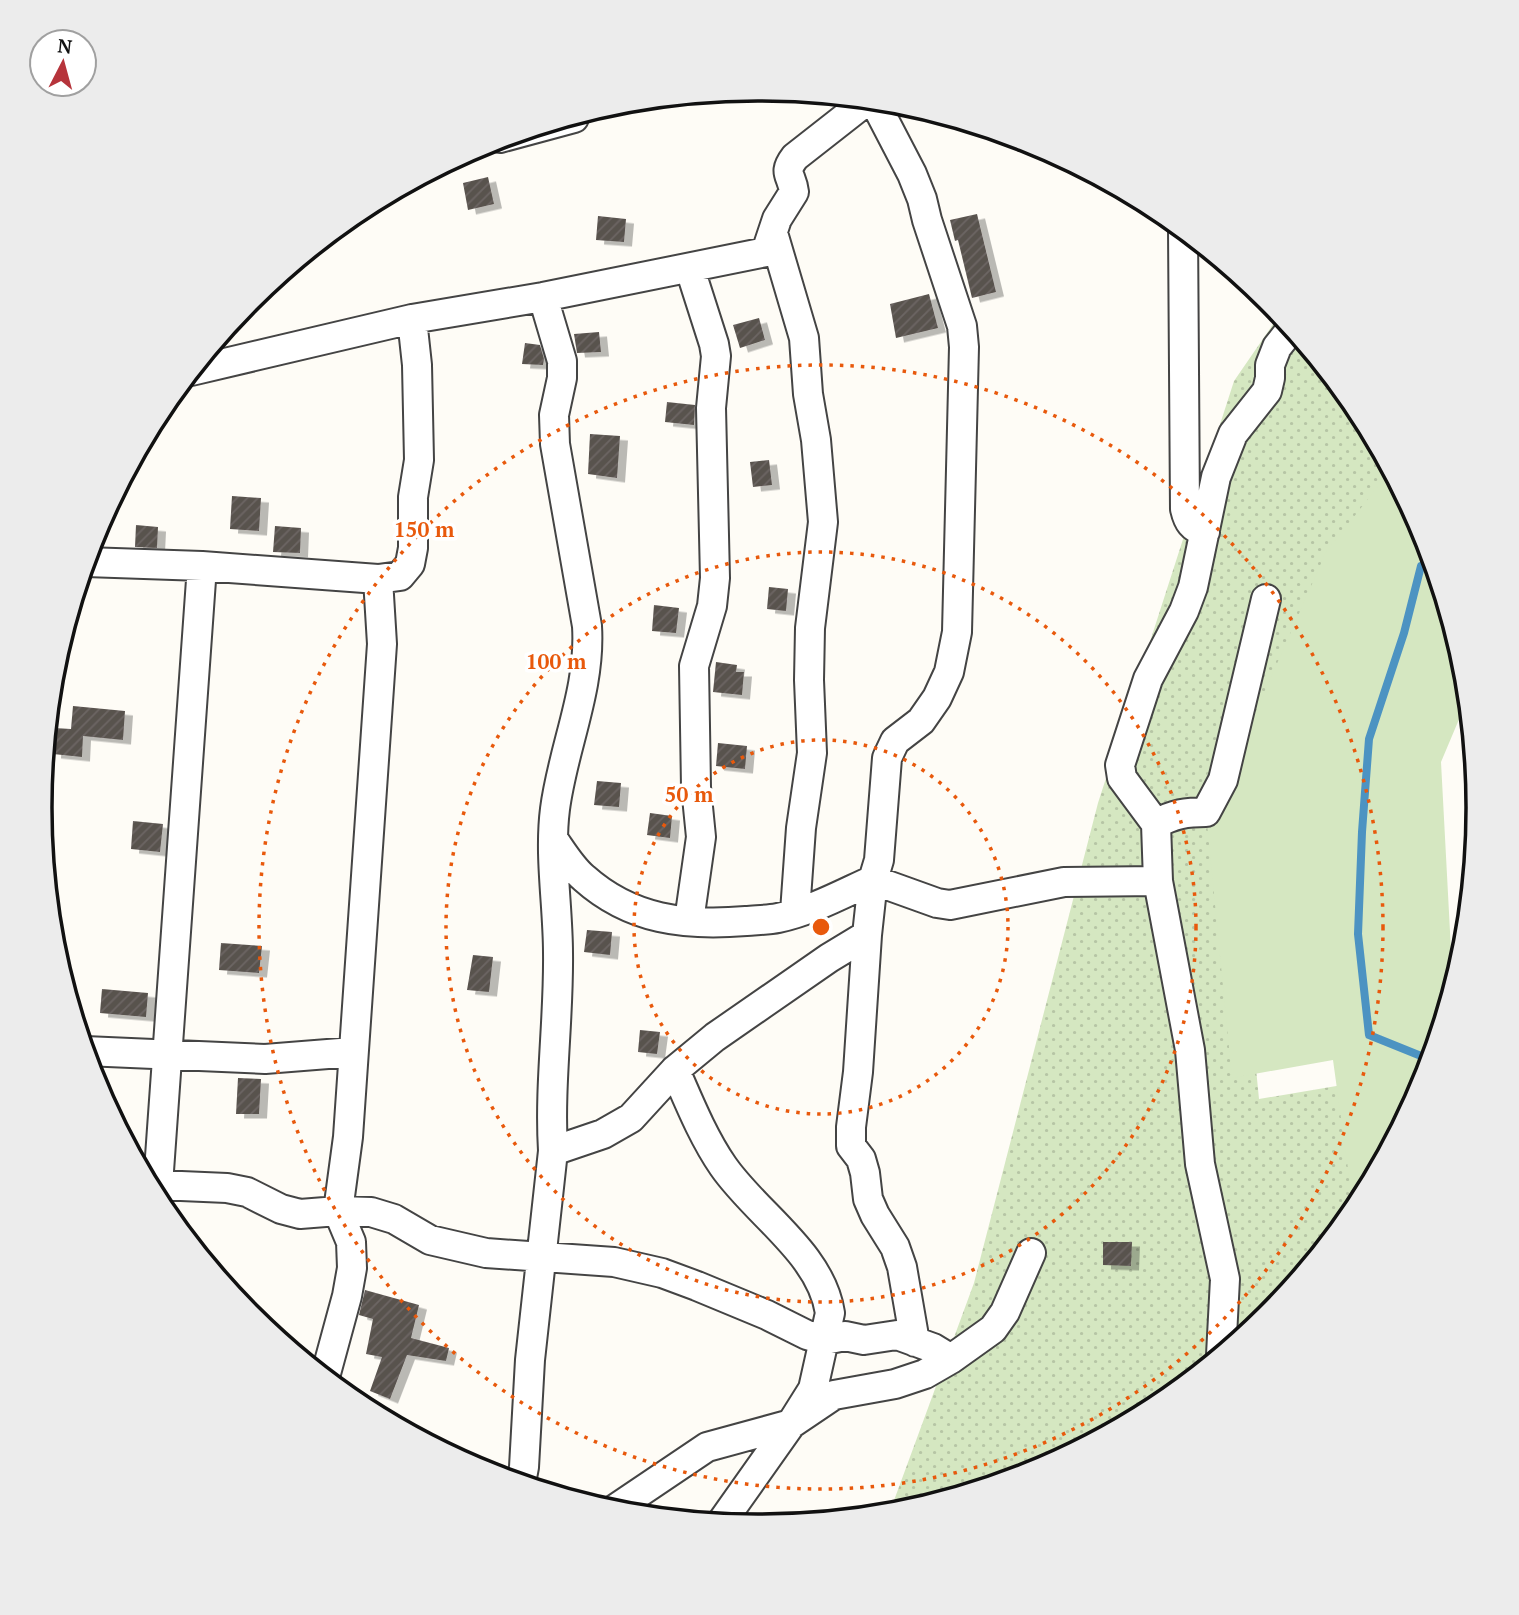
<svg xmlns="http://www.w3.org/2000/svg" width="1519" height="1615" font-family="'PT Serif',serif">
  <style>
    .grass { fill: url(#grass-dots) }
    .garden { fill: #d5e7c1 }
    .lines { fill: none; stroke-linecap: round; stroke-linejoin: round }
    .stream { stroke: #4c93c2; stroke-width: 8 }
    .building { fill: url(#building-hatch); filter: url(#shadow) }
    .minor-casing { stroke: #444; stroke-width: 32 }
    .minor { stroke: #fff; stroke-width: 28 }
    .ring { fill: none; stroke: #e8590c; stroke-width: 3.5; stroke-dasharray: 3.5 7 }
    .rim { fill: none; stroke: #111; stroke-width: 3.5 }
    .centre { fill: #e8590c; stroke: #fff; stroke-width: 3.5 }
    .ring-label { font-size: 21px; text-anchor: middle; font-weight: bold; fill: #e8590c; stroke: #fff; stroke-width: 7; stroke-linejoin: round; paint-order: stroke }
  </style>
  <defs>
    <pattern id="grass-dots" width="8" height="8" patternUnits="userSpaceOnUse" patternTransform="scale(1.75)"><rect width="8" height="8" fill="#d5e7c1"/><path d="M2 2h.1M6 6h.1" fill="none" stroke="#b6c5a5" stroke-width="1.8" stroke-linecap="round"/></pattern>
    <pattern id="building-hatch" width="6" height="6" patternUnits="userSpaceOnUse" patternTransform="scale(1.75)"><rect width="6" height="6" fill="#59524e"/><path d="M-1 1l2-2M0 6l6-6M5 7l2-2" fill="none" stroke="#6c6663"/></pattern>
    <filter id="shadow"><feDropShadow dx="8" dy="4.5" stdDeviation="0" flood-color="#0004"/></filter>
  </defs>
  <rect width="100%" height="100%" fill="#fefcf6"/>
  <!-- grass -->
  <path class="grass" d="M 1280,314 L 1358,408 L 1409,503 L 1234,845 L 1259,1099 L 1360,1082 L 1357,1207 L 1268,1316 L 1159,1406 L 1034,1472 L 899,1513 L 889,1514 L 974,1283 L 1098,803 L 1234,381 Z
    M 1475,766 L 1479,808 L 1472,872 L 1468,783 Z"/>
  <!-- garden -->
  <path class="garden" d="M 1391,470 L 1424,533 L 1465,668 L 1468,698 L 1441,762 L 1453,988 L 1424,1083 L 1354,1212 L 1333,1060 L 1232,1078 L 1207,823 L 1326,552 Z"/>
  <g class="lines">
    <!-- stream -->
    <path class="stream" d="M 1421,566 L 1404,633 L 1369,739 L 1362,832 L 1358,934 L 1369,1035 L 1431,1060"/>
  </g>
  <!-- building -->
  <path class="building" d="M 488,177 L 494,204 L 468,210 L 463,183 Z
    M 977,214 L 996,292 L 972,298 L 958,240 L 955,241 L 950,220 Z
    M 598,216 L 626,219 L 624,242 L 596,240 Z
    M 929,294 L 938,328 L 896,338 L 890,304 Z
    M 759,318 L 765,340 L 740,348 L 733,325 Z
    M 599,332 L 601,352 L 577,353 L 574,334 Z
    M 525,343 L 540,345 L 544,359 L 543,365 L 522,364 Z
    M 667,402 L 695,405 L 694,425 L 665,422 Z
    M 590,434 L 620,436 L 617,478 L 588,474 Z
    M 769,460 L 772,485 L 753,487 L 750,462 Z
    M 232,496 L 261,498 L 259,531 L 230,529 Z
    M 136,525 L 158,527 L 157,548 L 135,547 Z
    M 275,526 L 301,528 L 300,553 L 273,552 Z
    M 769,587 L 788,589 L 786,611 L 767,609 Z
    M 654,605 L 679,608 L 676,633 L 652,631 Z
    M 716,662 L 737,665 L 736,672 L 744,672 L 742,695 L 713,692 Z
    M 73,706 L 125,711 L 123,740 L 83,736 L 82,757 L 53,754 L 54,728 L 71,729 Z
    M 718,743 L 747,746 L 745,769 L 716,766 Z
    M 597,781 L 621,783 L 619,807 L 594,805 Z
    M 650,813 L 672,816 L 670,838 L 647,835 Z
    M 133,821 L 163,824 L 160,852 L 131,849 Z
    M 587,930 L 612,932 L 610,955 L 584,952 Z
    M 221,943 L 262,946 L 259,973 L 219,970 Z
    M 473,955 L 493,957 L 489,992 L 467,990 Z
    M 102,989 L 148,993 L 146,1017 L 100,1013 Z
    M 640,1030 L 660,1032 L 657,1054 L 638,1052 Z
    M 238,1078 L 261,1079 L 259,1114 L 236,1114 Z
    M 1103,1242 L 1132,1242 L 1131,1266 L 1103,1265 Z
    M 365,1290 L 419,1305 L 411,1338 L 449,1348 L 446,1361 L 407,1355 L 390,1399 L 370,1391 L 382,1357 L 366,1354 L 373,1319 L 359,1315 Z"/>
  <g class="lines">
    <defs>
      <path id="minor" d="M 873,99 L 912,174 L 922,199 L 927,220 L 962,326 L 964,347 L 957,632 L 949,672 L 937,698 L 921,721 L 895,741 L 887,758 L 879,860 L 873,880 L 867,935 L 858,1072 L 851,1127 L 851,1146 L 861,1159 L 865,1173 L 868,1199 L 875,1215 L 895,1247 L 902,1267 L 915,1342
        M 500,138 L 574,118
        M 1183,229 L 1185,509 C 1188,522 1192,528 1205,532
        M 773,233 L 804,338 L 808,394 L 816,440 L 823,522 L 810,628 L 809,680 L 812,753 L 801,828 L 795,912
        M 543,297 L 562,361 L 562,378 L 554,415 L 555,444 L 587,626 C 591,690 563,747 555,809 C 549,856 558,906 558,953 C 559,1019 549,1085 553,1151
        M 191,371 L 412,319 L 543,297 L 766,252 L 777,219 L 794,192 C 792,174 782,174 795,157 L 869,99
        M 86,562 L 202,566 L 378,579 L 400,576 L 410,564 L 413,548 L 413,497 L 419,460 L 417,365 L 412,319
        M 1156,824 C 1173,814 1187,812 1206,812 L 1223,780 L 1266,599
        M 554,840 C 563,853 572,868 584,878 C 631,920 685,926 746,921 C 756,920 768,920 778,918 C 811,911 842,894 873,880 L 937,903 L 950,905 L 1064,882 L 1158,881
        M 689,921 L 701,837 L 696,787 L 694,666 L 712,606 L 715,578 L 711,408 L 716,356 L 714,344 L 690,269
        M 85,1051 L 265,1059 L 353,1052
        M 675,1070 C 689,1102 703,1137 723,1166 C 756,1214 821,1253 830,1313 L 813,1389 L 791,1424 L 721,1523
        M 147,1180 L 158,1185 L 227,1188 L 247,1192 L 281,1209 L 300,1214 L 338,1211 L 371,1212 L 394,1219 L 430,1240 L 486,1253 L 614,1262 L 662,1273 L 697,1286 L 767,1315 L 807,1335 L 825,1340 L 845,1336 L 864,1340 L 897,1335 L 933,1348 L 951,1359
        M 157,1199 L 202,566
        M 1221,1355 L 1225,1279 L 1200,1164 L 1190,1050 L 1158,881 L 1156,824 L 1122,778 L 1120,765 L 1148,679 L 1184,611 L 1193,587 L 1216,477 L 1233,434 L 1267,391 L 1270,378 L 1270,365 L 1277,347 L 1292,328
        M 325,1377 L 347,1296 L 352,1268 L 351,1242 L 338,1211 L 348,1137 L 382,644 L 378,579
        M 521,1483 L 524,1467 L 530,1360 L 553,1151 L 603,1134 L 631,1118 L 675,1070 L 715,1037 L 829,958 L 867,935
        M 612,1511 L 707,1447 L 791,1424 L 834,1395 L 895,1384 L 925,1374 L 951,1359 L 993,1329 L 1005,1312 L 1031,1253"/>
    </defs>
    <!-- minor casing -->
    <use href="#minor" class="minor-casing"/>
    <!-- minor -->
    <use href="#minor" class="minor"/>
  </g>
  <!-- distance rings -->
  <g class="ring">
    <circle cx="821" cy="927" r="187"/>
    <circle cx="821" cy="927" r="375"/>
    <circle cx="821" cy="927" r="562"/>
  </g>
  <!-- crop -->
  <path d="M0 0H1519V1615H0ZM758 101H760A706 706 0 0 1 1466 807V808A706 706 0 0 1 760 1514H758A706 706 0 0 1 52 808V807A706 706 0 0 1 758 101Z" fill="#ececec" fill-rule="evenodd"/>
  <path class="rim" d="M758 101H760A706 706 0 0 1 1466 807V808A706 706 0 0 1 760 1514H758A706 706 0 0 1 52 808V807A706 706 0 0 1 758 101Z"/>
  <circle cx="821" cy="927" r="10" class="centre"/>
  <g class="ring-label">
    <text x="424" y="537">150 m</text>
    <text x="556" y="669">100 m</text>
    <text x="689" y="802">50 m</text>
  </g>
  <!-- north arrow -->
  <g transform="translate(63 63) rotate(6)"><circle r="33" fill="#ffffff" stroke="#a0a0a0" stroke-width="2"/>
  <path d="M0-5L12 26L0 18L-12 26Z" fill="#b6343b"/>
  <text y="-10" font-size="19" font-weight="bold" text-anchor="middle" fill="#111111">N</text>
  </g>
</svg>
